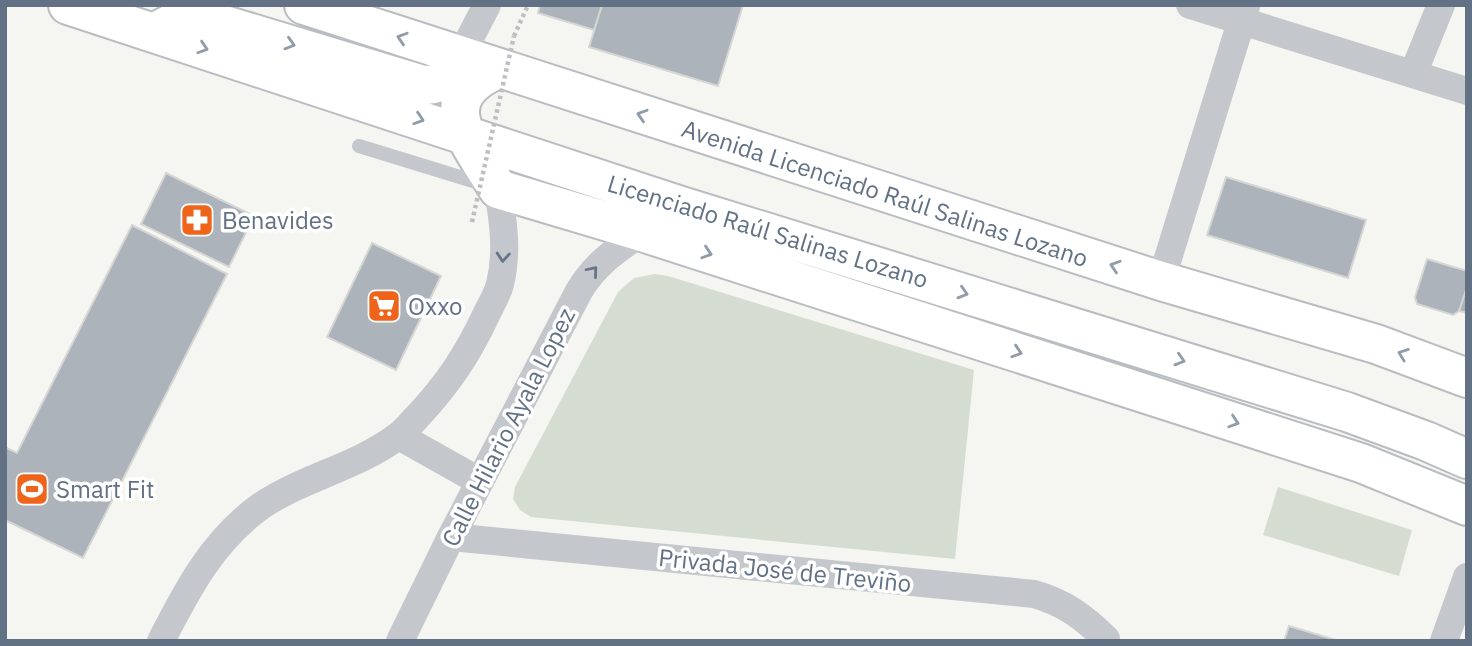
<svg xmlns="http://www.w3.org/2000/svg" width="1472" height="646" font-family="'IBM Plex Sans',sans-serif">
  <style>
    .green { fill: #d5ddd2 }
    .building { fill: #acb3ba; stroke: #d6d7d4; stroke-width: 2 }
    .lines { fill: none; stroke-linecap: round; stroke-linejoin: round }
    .secondary-casing { stroke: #b9bcc1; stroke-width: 42 }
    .path { stroke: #bebfc2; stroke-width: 4.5; stroke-dasharray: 3.5 3.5; stroke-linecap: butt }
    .service { stroke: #c4c7cb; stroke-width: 14 }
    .minor { stroke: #c4c7cb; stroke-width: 28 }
    .secondary { stroke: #fff; stroke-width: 38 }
    .path-bridge { stroke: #bebfc2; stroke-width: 4.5; stroke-dasharray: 3.5 3.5; stroke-linecap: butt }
    .oneway { stroke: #919ca9 }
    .oneway2 { stroke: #677588 }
    .labels { text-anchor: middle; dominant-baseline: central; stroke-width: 7; stroke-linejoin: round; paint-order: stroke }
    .street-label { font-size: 24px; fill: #627184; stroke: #fff }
    .poi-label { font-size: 24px; fill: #627184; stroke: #fff; text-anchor: start }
  </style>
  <rect width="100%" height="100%" fill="#f5f6f1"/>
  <!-- green -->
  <path class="green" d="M 655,274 L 668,276 L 974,370 L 955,559 L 531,517 L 520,510 L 513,499 L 515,487 L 618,292 L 634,278 Z
    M 1278,487 L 1412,530 L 1399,576 L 1263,535 Z"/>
  <!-- building -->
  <path class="building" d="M 540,5 L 602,5 L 594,30 L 538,13 Z
    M 602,5 L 743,5 L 718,86 L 589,47 Z
    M 166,173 L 254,216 L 229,267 L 141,224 Z
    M 1226,177 L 1366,220 L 1348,278 L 1207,235 Z
    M 132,225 L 227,274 L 83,558 L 5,520 L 5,447 L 17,453 Z
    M 372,243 L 441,276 L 396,370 L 327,337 Z
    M 1427,259 L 1467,271 L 1467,287 L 1459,311 L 1453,315 L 1417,304 L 1415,297 Z
    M 1467,287 L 1467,313 L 1459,311 Z
    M 1289,626 L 1339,641 L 1284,641 Z"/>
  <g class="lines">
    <defs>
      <path id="secondary" d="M 68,5 L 678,205 L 1347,412 L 1426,441 L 1467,459
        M 304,5 L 1161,281 L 1376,344 L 1467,378
        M 157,31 L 178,20 L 208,20 L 423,85 C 444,86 450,75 460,57
        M 498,69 C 428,99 471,144 498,189 L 642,232 L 1361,463 L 1467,506"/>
    </defs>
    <!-- secondary casing -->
    <use href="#secondary" class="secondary-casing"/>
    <!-- path -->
    <path class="path" d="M 514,36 L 528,5"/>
    <!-- service -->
    <path class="service" d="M 359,146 L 486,185"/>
    <!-- minor -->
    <path class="minor" d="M 1190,5 L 1467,91
      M 460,57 L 487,5
      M 1413,74 L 1441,5
      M 1161,281 L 1246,6
      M 399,436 L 479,481
      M 451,537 L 1034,594 C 1063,602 1084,617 1106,639
      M 161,641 C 187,590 213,540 261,506 C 304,477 357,467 398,436 C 405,431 411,423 417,417 C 448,384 468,354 487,313 C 492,303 498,293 500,284 C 508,252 503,220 498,189
      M 400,641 L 451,537 L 579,291 C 596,263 615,251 642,232
      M 1444,641 L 1467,577"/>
    <!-- secondary -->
    <use href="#secondary" class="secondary"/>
    <!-- path-bridge -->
    <path class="path-bridge" d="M 472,222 L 514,36"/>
  </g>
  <!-- one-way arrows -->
  <defs><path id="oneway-chevron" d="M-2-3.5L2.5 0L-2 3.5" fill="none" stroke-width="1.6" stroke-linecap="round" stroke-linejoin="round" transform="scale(1.75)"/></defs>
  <g class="oneway">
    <use href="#oneway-chevron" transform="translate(402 38) rotate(-162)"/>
    <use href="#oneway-chevron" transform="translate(290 44) rotate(17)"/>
    <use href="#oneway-chevron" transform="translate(203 48) rotate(18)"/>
    <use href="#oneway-chevron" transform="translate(642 115) rotate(-162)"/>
    <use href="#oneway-chevron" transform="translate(419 119) rotate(18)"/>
    <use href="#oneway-chevron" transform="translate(707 253) rotate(18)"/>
    <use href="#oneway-chevron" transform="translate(1115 266) rotate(-162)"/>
    <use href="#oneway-chevron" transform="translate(963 293) rotate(17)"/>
    <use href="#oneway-chevron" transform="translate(1017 352) rotate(18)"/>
    <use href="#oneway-chevron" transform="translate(1403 354) rotate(-160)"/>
    <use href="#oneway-chevron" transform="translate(1180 360) rotate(17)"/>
    <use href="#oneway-chevron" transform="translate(1234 422) rotate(18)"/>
  </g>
  <g class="oneway2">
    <use href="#oneway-chevron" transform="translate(503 257) rotate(94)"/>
    <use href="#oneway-chevron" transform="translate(593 271) rotate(-50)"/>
  </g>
  <!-- icons -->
  <defs>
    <symbol id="pharmacy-square" viewBox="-11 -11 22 22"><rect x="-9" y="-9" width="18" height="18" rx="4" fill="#ed641a" stroke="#fff"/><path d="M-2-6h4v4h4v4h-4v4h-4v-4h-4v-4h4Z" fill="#fff"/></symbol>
    <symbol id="supermarket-square" viewBox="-11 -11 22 22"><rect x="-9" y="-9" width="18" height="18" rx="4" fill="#ed641a" stroke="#fff"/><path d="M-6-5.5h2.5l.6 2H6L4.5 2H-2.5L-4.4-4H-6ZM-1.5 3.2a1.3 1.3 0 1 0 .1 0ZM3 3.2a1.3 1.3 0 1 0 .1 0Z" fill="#fff"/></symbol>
    <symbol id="stadium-square" viewBox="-11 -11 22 22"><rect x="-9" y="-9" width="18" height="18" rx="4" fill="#ed641a" stroke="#fff"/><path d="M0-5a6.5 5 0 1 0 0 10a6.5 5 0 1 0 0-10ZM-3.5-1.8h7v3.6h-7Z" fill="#fff"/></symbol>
  </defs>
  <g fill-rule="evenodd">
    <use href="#pharmacy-square" x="178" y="201" width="38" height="38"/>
    <use href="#supermarket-square" x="365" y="287" width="38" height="38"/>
    <use href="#stadium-square" x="13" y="470" width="38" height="38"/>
  </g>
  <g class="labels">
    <!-- street labels -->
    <g class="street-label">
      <text transform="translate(885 193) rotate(18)">Avenida Licenciado Raúl Salinas Lozano</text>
      <text transform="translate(768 231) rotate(17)">Licenciado Raúl Salinas Lozano</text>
      <text transform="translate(508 427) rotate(-63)">Calle Hilario Ayala Lopez</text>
      <text transform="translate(785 570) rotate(6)">Privada José de Treviño</text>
    </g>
    <!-- poi labels -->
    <g class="poi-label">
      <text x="222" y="220">Benavides</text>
      <text x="408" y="306">Oxxo</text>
      <text x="56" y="489">Smart Fit</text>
    </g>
  </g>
  <!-- border -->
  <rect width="1472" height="646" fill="none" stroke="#627184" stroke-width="14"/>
</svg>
